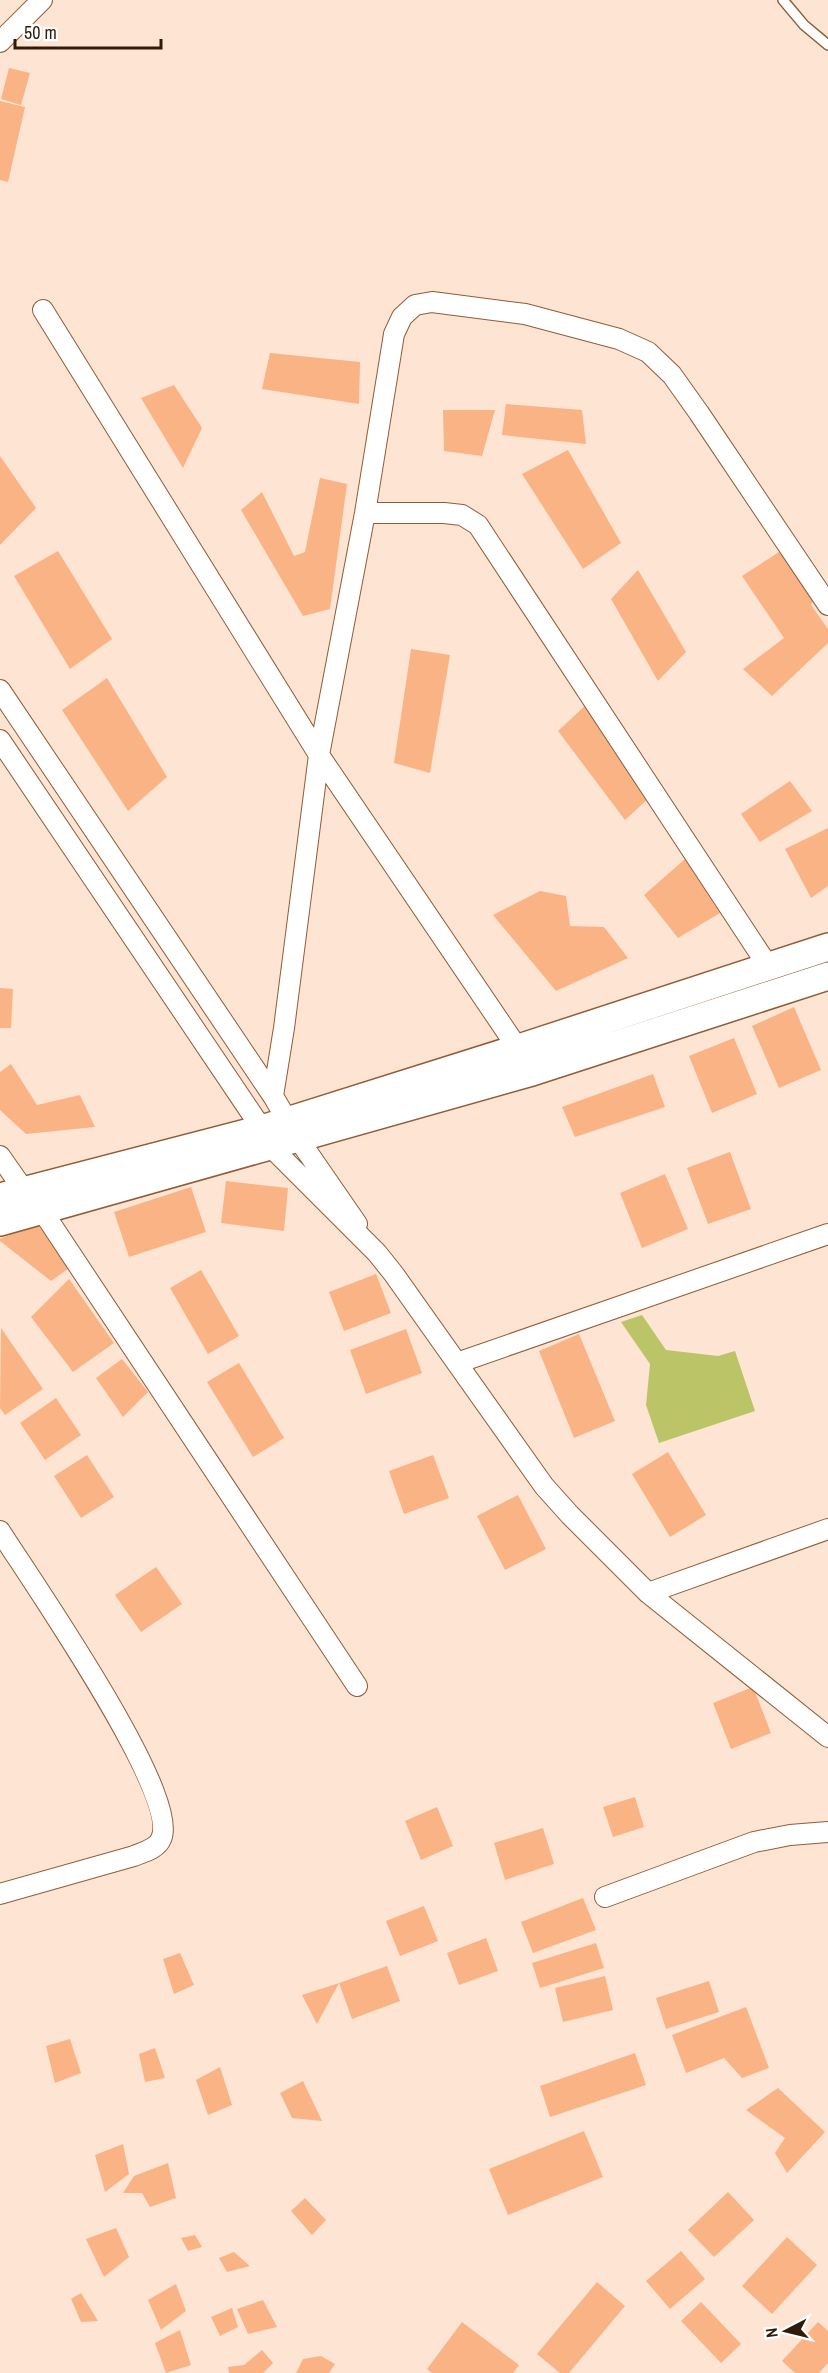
<svg xmlns="http://www.w3.org/2000/svg" width="828" height="2373" font-family="'Archivo Narrow',sans-serif">
  <style>
    .green { fill: #bbc568 }
    .building { fill: #fab385 }
    .lines { fill: none; stroke-linecap: round; stroke-linejoin: round }
    .service-casing { stroke: #925b35; stroke-width: 12 }
    .minor-casing { stroke: #925b35; stroke-width: 22 }
    .secondary-casing { stroke: #925b35; stroke-width: 30 }
    .service { stroke: #fff; stroke-width: 9 }
    .minor { stroke: #fff; stroke-width: 20 }
    .secondary { stroke: #fff; stroke-width: 27 }
  </style>
  <rect width="100%" height="100%" fill="#fde4d3"/>
  <!-- green -->
  <path class="green" d="M 642,1315 L 666,1350 L 718,1356 L 735,1351 L 755,1411 L 659,1443 L 646,1405 L 650,1364 L 621,1322 Z"/>
  <!-- building -->
  <path class="building" d="M 9,68 L 30,73 L 21,105 L 1,99 Z
    M 0,101 L 25,107 L 8,182 L 0,180 Z
    M 270,353 L 360,362 L 359,404 L 262,389 Z
    M 174,385 L 202,428 L 183,468 L 141,398 Z
    M 506,404 L 582,410 L 586,444 L 502,435 Z
    M 443,410 L 495,410 L 482,456 L 444,451 Z
    M 568,450 L 621,543 L 583,569 L 522,474 Z
    M 0,456 L 36,508 L 0,545 Z
    M 320,478 L 347,484 L 330,609 L 303,616 L 241,510 L 262,492 L 294,556 L 305,552 Z
    M 782,550 L 815,597 L 811,605 L 828,629 L 828,643 L 772,696 L 743,669 L 784,638 L 742,576 Z
    M 58,551 L 112,639 L 70,669 L 14,576 Z
    M 638,570 L 686,652 L 658,681 L 611,599 Z
    M 411,649 L 450,655 L 430,773 L 394,763 Z
    M 107,678 L 167,777 L 128,811 L 62,710 Z
    M 587,704 L 649,798 L 625,820 L 558,731 Z
    M 790,781 L 812,811 L 760,842 L 741,814 Z
    M 828,828 L 828,886 L 811,898 L 785,849 Z
    M 685,859 L 720,913 L 678,938 L 644,895 Z
    M 540,891 L 566,896 L 570,926 L 604,927 L 628,958 L 556,991 L 493,915 Z
    M 0,988 L 13,989 L 11,1028 L 0,1028 Z
    M 794,1007 L 821,1070 L 779,1088 L 752,1026 Z
    M 734,1038 L 757,1094 L 712,1113 L 689,1056 Z
    M 11,1064 L 37,1105 L 80,1095 L 95,1127 L 26,1134 L 0,1110 L 0,1072 Z
    M 653,1074 L 665,1107 L 575,1137 L 562,1107 Z
    M 730,1152 L 751,1209 L 708,1224 L 687,1168 Z
    M 665,1174 L 688,1229 L 642,1248 L 620,1193 Z
    M 226,1181 L 288,1188 L 284,1231 L 221,1223 Z
    M 191,1187 L 206,1232 L 129,1257 L 114,1212 Z
    M 36,1223 L 72,1266 L 51,1281 L 0,1241 L 0,1239 Z
    M 201,1270 L 239,1336 L 208,1354 L 170,1288 Z
    M 376,1274 L 391,1313 L 344,1331 L 329,1292 Z
    M 69,1279 L 114,1343 L 73,1372 L 31,1317 Z
    M 1,1328 L 43,1389 L 5,1415 L 0,1408 Z
    M 406,1329 L 422,1373 L 366,1394 L 350,1350 Z
    M 579,1334 L 615,1421 L 574,1438 L 539,1351 Z
    M 122,1359 L 148,1392 L 123,1417 L 96,1378 Z
    M 239,1363 L 284,1438 L 253,1457 L 207,1382 Z
    M 56,1398 L 81,1435 L 45,1460 L 20,1423 Z
    M 668,1452 L 706,1515 L 670,1537 L 632,1474 Z
    M 87,1455 L 114,1497 L 81,1518 L 54,1476 Z
    M 433,1455 L 449,1498 L 404,1514 L 389,1471 Z
    M 518,1495 L 546,1549 L 505,1570 L 477,1516 Z
    M 156,1567 L 182,1604 L 141,1632 L 115,1595 Z
    M 753,1687 L 771,1733 L 731,1749 L 713,1703 Z
    M 635,1797 L 644,1827 L 613,1837 L 603,1807 Z
    M 437,1807 L 453,1846 L 421,1860 L 405,1821 Z
    M 543,1828 L 554,1864 L 505,1880 L 494,1843 Z
    M 583,1898 L 596,1930 L 533,1953 L 521,1922 Z
    M 424,1906 L 438,1941 L 400,1956 L 386,1921 Z
    M 486,1938 L 498,1971 L 459,1985 L 447,1953 Z
    M 596,1943 L 604,1968 L 540,1988 L 532,1963 Z
    M 180,1953 L 194,1985 L 174,1994 L 163,1959 Z
    M 387,1966 L 400,2001 L 352,2019 L 339,1983 Z
    M 605,1976 L 613,2010 L 563,2022 L 555,1988 Z
    M 709,1981 L 719,2012 L 666,2029 L 656,1998 Z
    M 339,1983 L 317,2024 L 302,1995 Z
    M 746,2007 L 769,2068 L 742,2078 L 724,2058 L 686,2073 L 672,2035 Z
    M 70,2039 L 81,2073 L 55,2083 L 46,2046 Z
    M 155,2048 L 165,2078 L 145,2082 L 139,2054 Z
    M 635,2053 L 646,2085 L 550,2117 L 540,2086 Z
    M 220,2067 L 232,2105 L 208,2115 L 196,2080 Z
    M 303,2081 L 322,2121 L 292,2118 L 280,2093 Z
    M 778,2088 L 825,2132 L 787,2173 L 775,2153 L 785,2138 L 746,2110 Z
    M 584,2131 L 603,2177 L 508,2215 L 489,2169 Z
    M 123,2144 L 129,2174 L 105,2192 L 95,2155 Z
    M 168,2163 L 176,2198 L 150,2207 L 142,2193 L 123,2193 L 134,2176 Z
    M 728,2192 L 754,2220 L 714,2257 L 688,2230 Z
    M 305,2198 L 326,2220 L 312,2235 L 291,2211 Z
    M 116,2228 L 129,2257 L 104,2277 L 86,2239 Z
    M 195,2235 L 202,2247 L 188,2251 L 181,2238 Z
    M 787,2237 L 817,2265 L 772,2314 L 742,2286 Z
    M 681,2251 L 705,2279 L 670,2309 L 646,2281 Z
    M 234,2252 L 250,2266 L 227,2272 L 219,2258 Z
    M 597,2282 L 625,2306 L 569,2373 L 560,2373 L 537,2354 Z
    M 176,2284 L 186,2311 L 161,2330 L 148,2300 Z
    M 81,2293 L 98,2321 L 81,2322 L 71,2299 Z
    M 263,2300 L 277,2327 L 248,2334 L 237,2309 Z
    M 701,2302 L 741,2344 L 721,2363 L 681,2321 Z
    M 232,2308 L 238,2327 L 220,2336 L 211,2317 Z
    M 462,2322 L 519,2365 L 513,2373 L 432,2373 L 427,2369 Z
    M 818,2322 L 828,2331 L 828,2363 L 819,2373 L 795,2373 L 782,2361 Z
    M 180,2330 L 191,2365 L 166,2373 L 155,2343 Z
    M 262,2350 L 273,2363 L 263,2373 L 229,2373 L 228,2367 L 244,2365 Z
    M 321,2356 L 335,2364 L 329,2373 L 296,2373 L 303,2359 Z"/>
  <g class="lines">
    <defs>
      <path id="service" d="M 783,0 L 804,25 L 828,45"/>
      <path id="minor" d="M 0,42 L 42,0
        M 43,310 L 319,755 L 525,1059
        M 365,513 L 444,513 L 462,515 L 478,525 L 768,966
        M 0,690 L 273,1096 L 297,1137 L 357,1224
        M 0,740 L 262,1129 L 270,1146 L 377,1253 L 393,1273 L 544,1486 L 570,1515 L 648,1593 L 828,1737
        M 273,1096 L 284,1028 L 319,755 L 365,513 L 394,334 L 402,317 L 415,305 L 432,302 L 525,314 L 619,339 L 648,352 L 672,375 L 699,413 L 828,605
        M 0,1156 L 23,1189
        M 41,1209 L 357,1686
        M 457,1363 L 828,1234
        M 0,1531 C 29,1577 182,1796 161,1839 C 157,1849 143,1852 134,1856 L 0,1894
        M 648,1593 L 828,1529
        M 605,1897 L 754,1842 L 790,1835 L 828,1832"/>
      <path id="secondary" d="M 0,1197 L 262,1129 L 519,1048 L 828,947
        M 0,1222 L 532,1072 L 828,976"/>
    </defs>
    <!-- service casing -->
    <use href="#service" class="service-casing"/>
    <!-- minor casing -->
    <use href="#minor" class="minor-casing"/>
    <!-- secondary casing -->
    <use href="#secondary" class="secondary-casing"/>
    <!-- service -->
    <use href="#service" class="service"/>
    <!-- minor -->
    <use href="#minor" class="minor"/>
    <!-- secondary -->
    <use href="#secondary" class="secondary"/>
  </g>
  <!-- north arrow -->
  <g transform="translate(786 2331) rotate(263)" stroke="#ffffff" stroke-width="4.5" paint-order="stroke">
  <path d="M0-4.5L10 22L0 15L-10 22Z" fill="#301a0a"/>
  <text y="-9" font-size="16" font-weight="bold" text-anchor="middle" fill="#301a0a">N</text>
  </g>
  <!-- scale -->
  <path d="M15 39v9h146v-9" fill="none" stroke="#301a0a" stroke-width="3"/>
  <text x="24" y="39" font-size="18" fill="#301a0a" stroke="#ffffff" stroke-width="4.5" paint-order="stroke">50 m</text>
</svg>
